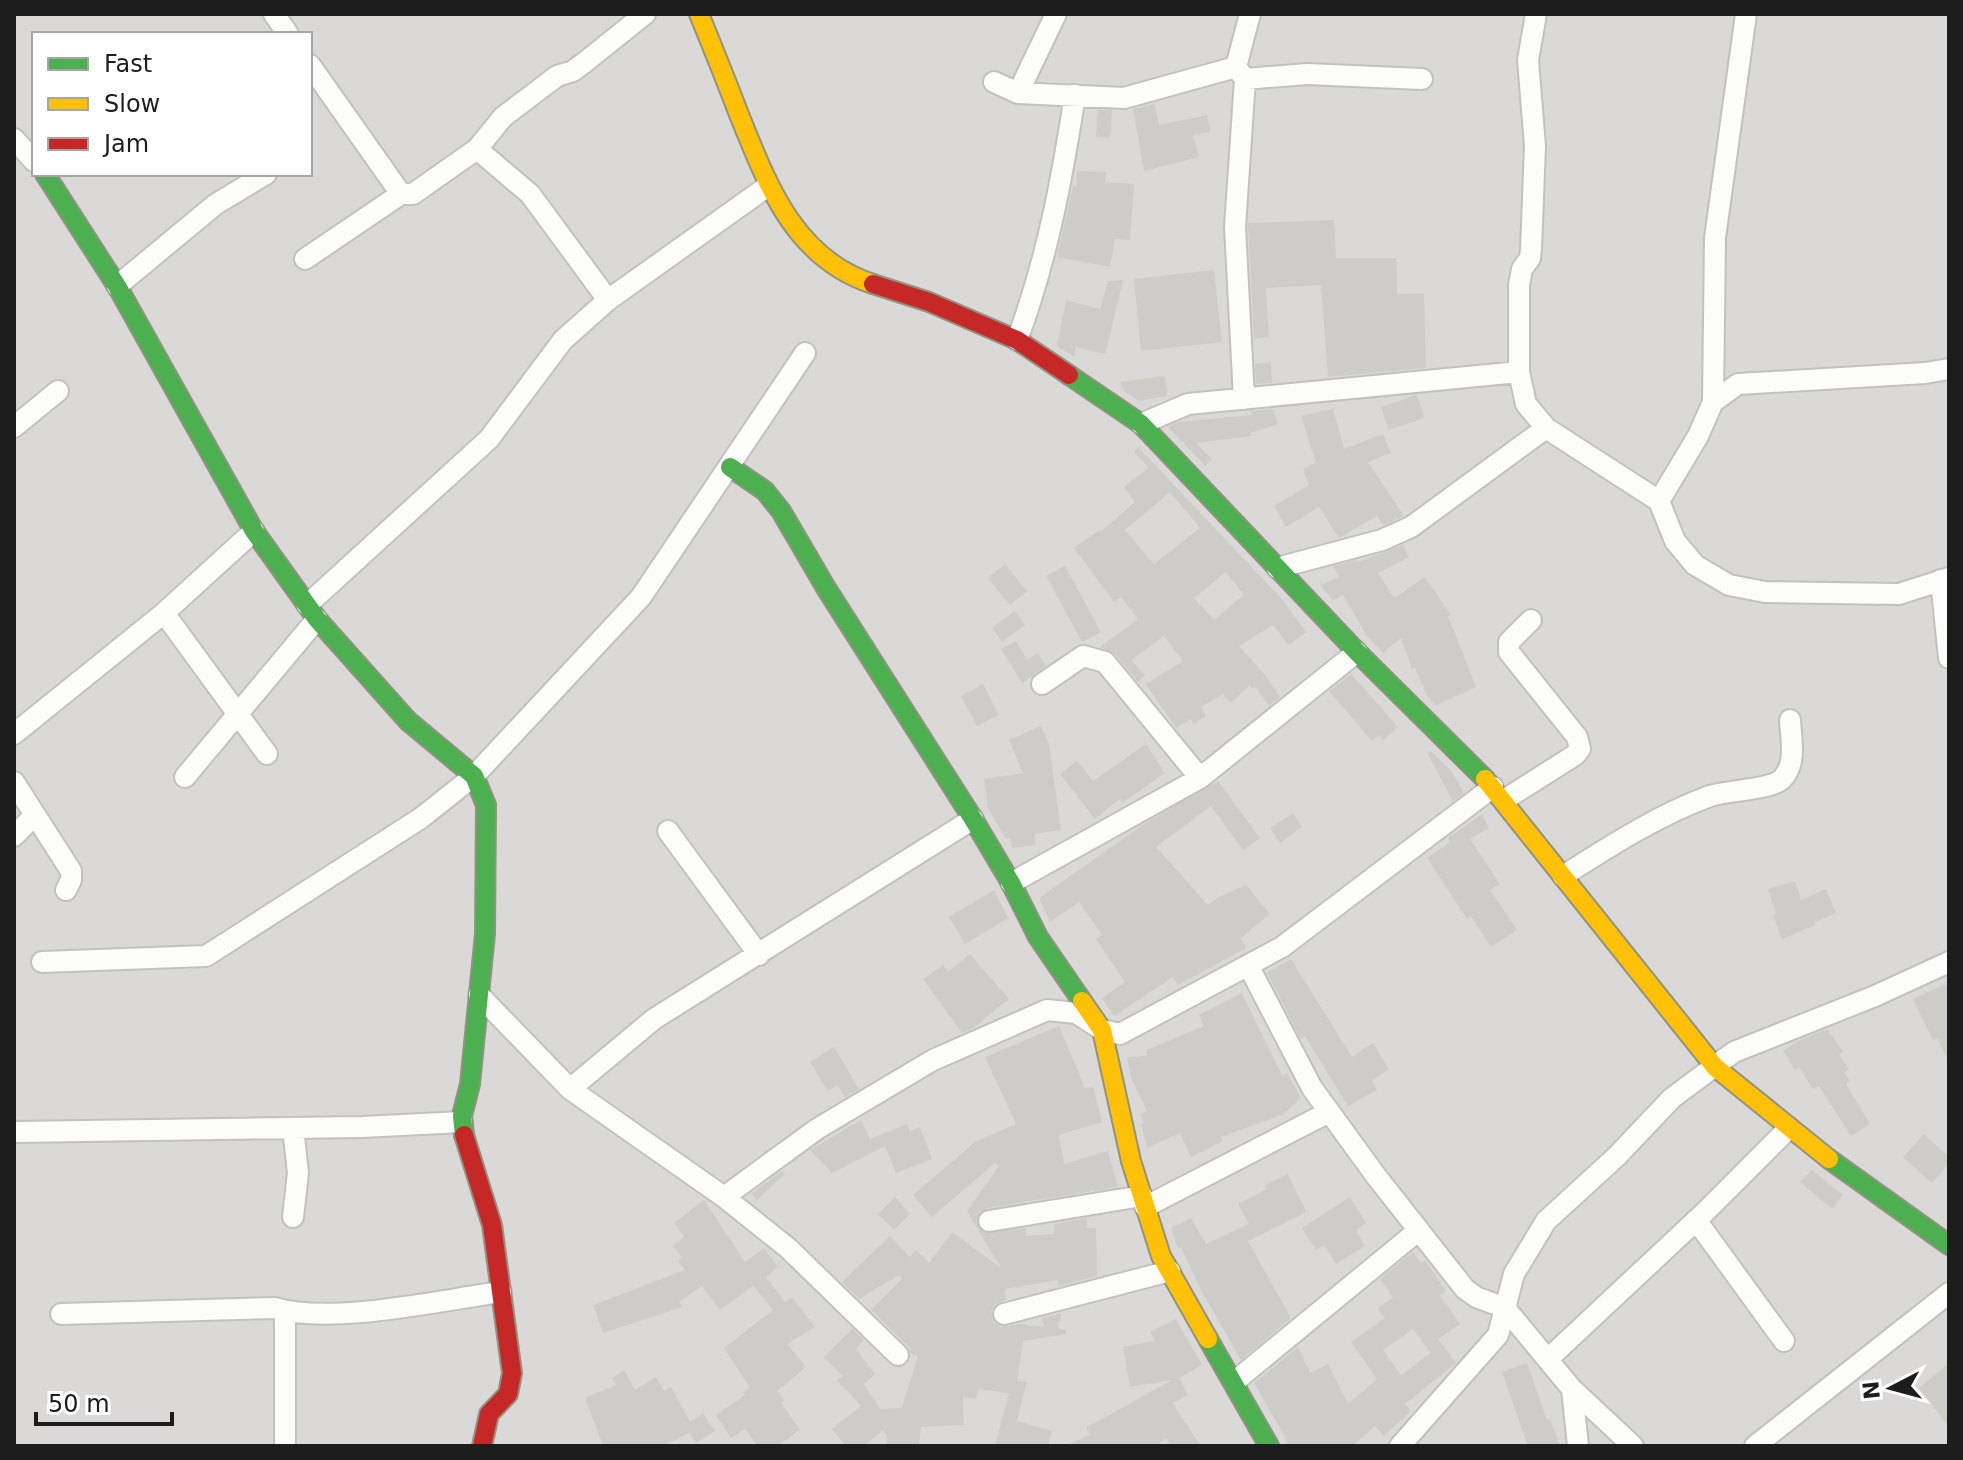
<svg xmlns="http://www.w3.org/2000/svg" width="1963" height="1460" font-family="'DejaVu Sans',sans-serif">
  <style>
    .residential { fill: #dad9d7; fill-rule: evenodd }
    .building { fill: #ceccc9; fill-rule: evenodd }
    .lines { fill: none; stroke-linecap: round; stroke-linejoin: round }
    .street-casing { stroke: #c2c1c0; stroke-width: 24 }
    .fast-casing { stroke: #919380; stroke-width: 22 }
    .slow-casing { stroke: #919380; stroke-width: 22 }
    .jam-casing { stroke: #919380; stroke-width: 22 }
    .street { stroke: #fcfcfb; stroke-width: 20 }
    .fast { stroke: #4caf50; stroke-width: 18 }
    .slow { stroke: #ffc107; stroke-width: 18 }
    .jam { stroke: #c62828; stroke-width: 18 }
  </style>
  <rect width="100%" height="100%" fill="#ebe9e6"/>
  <!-- residential -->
  <path class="residential" d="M 14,14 L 1949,14 L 1949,1446 L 14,1446 ZM 34,34 L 310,34 L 310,174 L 34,174 Z"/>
  <!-- building -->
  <path class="building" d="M 1155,104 L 1159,125 L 1207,115 L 1210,132 L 1193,135 L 1199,157 L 1144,171 L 1133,109 Z
    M 1098,110 L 1112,110 L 1110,138 L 1096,137 Z
    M 1077,171 L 1106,172 L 1105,182 L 1134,184 L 1130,240 L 1115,239 L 1110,267 L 1057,257 L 1073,186 L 1077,186 Z
    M 1334,220 L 1336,258 L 1396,258 L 1397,294 L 1424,293 L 1426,368 L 1328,377 L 1321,285 L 1266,288 L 1269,337 L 1254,339 L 1248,223 Z
    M 1214,270 L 1222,342 L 1141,351 L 1134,279 Z
    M 1123,280 L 1105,354 L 1076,347 L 1074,357 L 1057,346 L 1066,300 L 1100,309 L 1108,281 Z
    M 1271,362 L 1272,383 L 1256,384 L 1255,364 Z
    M 1165,376 L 1167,396 L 1139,401 L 1124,391 L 1120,382 Z
    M 1417,395 L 1424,418 L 1389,430 L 1381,407 Z
    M 1273,409 L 1278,424 L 1250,433 L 1251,436 L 1196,443 L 1212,459 L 1205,466 L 1168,427 L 1178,422 L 1252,415 L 1251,411 Z
    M 1333,409 L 1344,449 L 1383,434 L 1391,453 L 1368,462 L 1404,516 L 1383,525 L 1377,516 L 1339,538 L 1319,507 L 1286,527 L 1274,506 L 1309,485 L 1303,468 L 1316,463 L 1301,416 Z
    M 1138,447 L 1281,598 L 1306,632 L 1289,645 L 1273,625 L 1239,646 L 1266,676 L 1280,697 L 1269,706 L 1255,686 L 1253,688 L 1250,685 L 1231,703 L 1223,694 L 1201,707 L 1206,716 L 1193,724 L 1191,719 L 1176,728 L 1146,684 L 1183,661 L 1164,636 L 1131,660 L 1145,675 L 1138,682 L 1115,654 L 1100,647 L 1138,619 L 1121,597 L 1114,602 L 1074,548 L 1099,530 L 1100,532 L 1135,502 L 1124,487 L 1149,468 L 1134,452 ZM 1170,492 L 1200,528 L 1154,564 L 1125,530 ZM 1226,572 L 1244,595 L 1214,620 L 1194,598 Z
    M 1403,545 L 1409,557 L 1378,573 L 1394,598 L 1425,577 L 1450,614 L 1448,616 L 1476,687 L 1436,705 L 1428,697 L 1415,668 L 1412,669 L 1401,638 L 1383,653 L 1367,636 L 1343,595 L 1333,600 L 1320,585 L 1339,577 L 1333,566 L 1356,560 L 1357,562 Z
    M 1005,564 L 1027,591 L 1010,605 L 988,578 Z
    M 1065,566 L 1101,632 L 1082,642 L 1046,576 Z
    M 1015,611 L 1025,625 L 1002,642 L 992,628 Z
    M 1016,641 L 1027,660 L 1038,653 L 1046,666 L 1022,683 L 1001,649 Z
    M 1351,674 L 1398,727 L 1383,740 L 1379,735 L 1372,741 L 1329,691 Z
    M 983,684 L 999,715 L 977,726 L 961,696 Z
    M 1041,726 L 1049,744 L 1061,830 L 1034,834 L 1036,845 L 1012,848 L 1011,838 L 1006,839 L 988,808 L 984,779 L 1023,773 L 1009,740 Z
    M 1146,744 L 1165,773 L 1122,803 L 1120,799 L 1095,819 L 1060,774 L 1077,761 L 1093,781 Z
    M 1431,751 L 1452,772 L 1464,793 L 1453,801 L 1427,753 Z
    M 1218,781 L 1260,838 L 1243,850 L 1211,806 L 1156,847 L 1208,905 L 1217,898 L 1246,885 L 1270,914 L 1241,938 L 1246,948 L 1178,985 L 1173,977 L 1114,1016 L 1102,998 L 1125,982 L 1096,939 L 1102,935 L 1079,902 L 1050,922 L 1039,898 L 1147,822 Z
    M 1293,813 L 1302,827 L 1280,843 L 1270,828 Z
    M 1482,814 L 1489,828 L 1470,839 L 1500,884 L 1490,890 L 1517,930 L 1491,947 L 1471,916 L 1467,919 L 1427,858 L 1450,842 L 1448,838 Z
    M 1795,881 L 1801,900 L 1826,889 L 1836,913 L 1814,922 L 1816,925 L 1782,939 L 1773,915 L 1776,914 L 1768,889 Z
    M 994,890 L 1008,918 L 965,944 L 949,917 Z
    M 970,954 L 1009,999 L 973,1028 L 962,1033 L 923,979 L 943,965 L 948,972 Z
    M 1291,959 L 1352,1057 L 1373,1043 L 1389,1069 L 1372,1081 L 1377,1090 L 1348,1106 L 1305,1036 L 1301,1039 L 1267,973 Z
    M 1945,984 L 1949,992 L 1949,1062 L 1937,1038 L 1933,1040 L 1913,999 Z
    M 1242,993 L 1282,1076 L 1287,1073 L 1301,1098 L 1284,1114 L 1221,1137 L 1223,1141 L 1191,1157 L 1180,1133 L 1147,1148 L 1141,1124 L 1144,1123 L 1140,1114 L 1147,1111 L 1131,1078 L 1127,1058 L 1148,1055 L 1146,1050 L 1204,1026 L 1199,1015 Z
    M 1059,1026 L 1085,1088 L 1093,1087 L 1102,1122 L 1059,1135 L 1064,1164 L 1108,1151 L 1118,1187 L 987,1208 L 980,1212 L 976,1222 L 980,1230 L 985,1233 L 1026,1228 L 1026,1236 L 1054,1234 L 1054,1224 L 1087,1218 L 1087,1228 L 1096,1228 L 1097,1276 L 1058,1286 L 1058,1280 L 1005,1289 L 1006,1300 L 996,1304 L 991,1311 L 994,1322 L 1001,1327 L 1019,1324 L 1044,1327 L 1042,1318 L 1061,1313 L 1060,1322 L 1057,1322 L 1059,1329 L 1066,1330 L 1066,1334 L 1023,1341 L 1017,1381 L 1027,1382 L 1017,1421 L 1052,1431 L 1048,1446 L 995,1446 L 1009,1393 L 978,1389 L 976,1399 L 963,1397 L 964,1425 L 921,1427 L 919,1446 L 886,1446 L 887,1435 L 883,1430 L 864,1446 L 846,1446 L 832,1429 L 861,1406 L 837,1380 L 843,1376 L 824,1357 L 852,1329 L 864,1340 L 856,1349 L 875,1374 L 864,1384 L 880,1409 L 902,1408 L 918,1356 L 911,1354 L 910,1348 L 871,1310 L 902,1279 L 899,1275 L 859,1299 L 842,1282 L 890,1236 L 910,1257 L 916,1250 L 929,1263 L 952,1232 L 1001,1268 L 967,1211 L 999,1166 L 995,1163 L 932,1217 L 913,1195 L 975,1142 L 1016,1124 L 985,1057 Z
    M 1827,1029 L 1843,1052 L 1839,1054 L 1849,1069 L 1844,1073 L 1850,1081 L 1846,1084 L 1870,1124 L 1851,1136 L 1819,1086 L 1813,1089 L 1799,1067 L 1795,1070 L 1783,1051 L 1800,1040 Z
    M 834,1047 L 859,1089 L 845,1097 L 838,1085 L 828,1091 L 810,1062 Z
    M 861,1120 L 870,1139 L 907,1124 L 910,1131 L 920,1127 L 932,1159 L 896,1173 L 885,1146 L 832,1173 L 810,1150 Z
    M 1924,1134 L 1949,1157 L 1949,1163 L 1932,1183 L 1903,1157 Z
    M 1812,1170 L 1843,1195 L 1832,1209 L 1800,1182 Z
    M 782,1171 L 785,1174 L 757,1200 L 751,1194 Z
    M 1288,1174 L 1306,1212 L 1248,1241 L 1291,1318 L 1241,1360 L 1201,1290 L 1181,1247 L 1178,1249 L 1171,1228 L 1191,1218 L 1206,1244 L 1249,1224 L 1238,1204 L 1267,1189 L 1265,1185 Z
    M 895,1197 L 910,1214 L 894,1230 L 878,1214 Z
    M 1350,1197 L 1366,1223 L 1356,1230 L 1365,1246 L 1336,1264 L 1324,1245 L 1316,1250 L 1302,1228 Z
    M 704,1200 L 745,1262 L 764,1248 L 778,1267 L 766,1277 L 785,1302 L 792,1297 L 815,1327 L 787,1344 L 806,1367 L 777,1391 L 784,1401 L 781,1403 L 800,1430 L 777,1446 L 758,1446 L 745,1429 L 731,1438 L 716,1415 L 745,1395 L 744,1392 L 750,1388 L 724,1348 L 773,1310 L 753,1286 L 720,1310 L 702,1286 L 679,1302 L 682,1307 L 603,1333 L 593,1305 L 685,1270 L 678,1261 L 682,1258 L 673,1246 L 684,1237 L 674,1223 Z
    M 1413,1252 L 1421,1263 L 1425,1260 L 1446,1291 L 1440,1295 L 1460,1324 L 1438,1339 L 1456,1363 L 1405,1404 L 1411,1411 L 1384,1436 L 1375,1426 L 1352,1446 L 1287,1446 L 1285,1437 L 1254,1383 L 1298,1347 L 1310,1373 L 1328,1364 L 1348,1404 L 1377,1379 L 1351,1342 L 1385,1318 L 1378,1308 L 1393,1297 L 1380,1279 ZM 1413,1329 L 1431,1353 L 1401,1375 L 1383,1350 Z
    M 1176,1319 L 1202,1365 L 1179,1378 L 1188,1395 L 1172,1403 L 1201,1446 L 1171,1446 L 1166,1438 L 1155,1446 L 1064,1446 L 1090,1435 L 1086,1428 L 1172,1380 L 1130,1387 L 1123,1347 L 1155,1341 L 1150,1332 Z
    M 1527,1363 L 1547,1420 L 1550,1419 L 1560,1446 L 1528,1446 L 1502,1372 Z
    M 1949,1363 L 1949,1427 L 1919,1388 Z
    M 624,1370 L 635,1390 L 656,1377 L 664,1391 L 671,1387 L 690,1422 L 703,1413 L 715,1431 L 696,1443 L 690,1433 L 662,1446 L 603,1446 L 585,1398 L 616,1385 L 612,1378 Z"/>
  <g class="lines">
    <defs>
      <path id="street" d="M 274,14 L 288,34
        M 1536,14 L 1528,60 L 1535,146 L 1531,249 L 1530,258 L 1522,269 L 1519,285 L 1519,372 L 1526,404 L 1546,428 L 1659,501 L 1675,541 L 1695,565 L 1729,585 L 1765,592 L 1899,594 L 1949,578
        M 310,65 L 401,194
        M 1245,79 L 1307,74 L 1422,79
        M 994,82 L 1018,93 L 1124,98 L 1236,67
        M 1018,93 L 1056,14
        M 14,139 L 34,161
        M 477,149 L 530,194 L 608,300
        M 305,259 L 401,194 L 413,194 L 477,149 L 503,117 L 557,76 L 573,71 L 585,62 L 645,14
        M 117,286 L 216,204 L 266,174
        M 1017,340 C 1047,260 1062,179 1075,95
        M 1244,399 L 1235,227 L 1245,79 L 1236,67 L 1250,14
        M 1713,402 L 1738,384 L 1925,373 L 1949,369
        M 1141,424 L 1188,404 L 1519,372
        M 14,427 L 58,391
        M 1659,501 L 1698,436 L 1713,402 L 1715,238 L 1746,14
        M 1277,568 L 1382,540 L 1411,527 L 1546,428
        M 1941,580 L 1949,658
        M 307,605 L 489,439 L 563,340 L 608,300 L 768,186
        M 164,613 L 267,754
        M 1042,684 L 1083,656 L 1105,662 L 1200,778
        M 14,734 L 164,613 L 254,531
        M 185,777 L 317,619
        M 14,782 L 71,871 L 71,880 L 66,890
        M 1504,800 L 1575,755 L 1580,749 L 1577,737 L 1509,652 L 1509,642 L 1531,620
        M 668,831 L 759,955
        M 14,836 L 34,816
        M 1563,876 C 1610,846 1658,815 1710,796 C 1728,790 1771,790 1782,779 C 1797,764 1791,739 1790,720
        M 1011,883 L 1200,778 L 1357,652
        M 42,962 L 206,956 L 421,818 L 474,776 L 641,597 L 805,353
        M 1248,965 L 1312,1088 L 1376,1176 L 1465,1289 L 1476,1297 L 1505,1308 L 1572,1389 L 1633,1446
        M 479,995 L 570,1089 L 724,1197 L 788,1248 L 898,1355
        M 570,1089 L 654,1019 L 973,819
        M 14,1132 L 362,1127 L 462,1122
        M 724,1197 L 817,1129 L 933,1060 L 1047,1010 L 1076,1013 L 1102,1030 L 1120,1034 L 1282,947 L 1493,787
        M 1145,1207 L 1329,1112
        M 293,1217 L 298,1173 L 293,1128
        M 1696,1220 L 1784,1341
        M 989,1221 L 1142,1196
        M 61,1314 L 275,1308 C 332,1325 441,1300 501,1292
        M 1004,1314 L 1170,1271
        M 1548,1359 L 1704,1213 L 1788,1129
        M 1234,1382 L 1419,1230
        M 1572,1389 L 1578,1446
        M 285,1446 L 285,1311
        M 1400,1446 L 1498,1335 L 1514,1274 L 1546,1221 L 1617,1156 L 1672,1098 L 1734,1052 L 1875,996 L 1949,962
        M 1755,1446 L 1949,1293"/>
      <path id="fast" d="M 45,174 L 117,286 L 254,531 L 317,619 L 408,721 L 474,776 L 486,805 L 485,934 L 470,1084 L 462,1116 L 464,1135
        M 1069,375 L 1141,424 L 1357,652 L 1485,779
        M 730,467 L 765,491 L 781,511 L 826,588 L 973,819 L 1011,883 L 1038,937 L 1082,1001
        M 1829,1159 L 1949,1245
        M 1208,1339 L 1269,1446"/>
      <path id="slow" d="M 699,14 C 713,48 727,83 740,117 C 768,186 795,259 873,284
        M 1485,779 L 1715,1067 L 1829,1159
        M 1082,1001 L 1102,1030 L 1131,1161 L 1161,1256 L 1208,1339"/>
      <path id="jam" d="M 873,284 L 929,302 L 1017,340 L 1069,375
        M 464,1135 L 492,1225 L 512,1373 L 508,1394 L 489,1414 L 482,1446"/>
    </defs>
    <!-- street casing -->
    <use href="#street" class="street-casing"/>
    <!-- fast casing -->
    <use href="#fast" class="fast-casing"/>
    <!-- slow casing -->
    <use href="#slow" class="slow-casing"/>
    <!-- jam casing -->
    <use href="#jam" class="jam-casing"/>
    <!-- street -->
    <use href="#street" class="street"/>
    <!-- fast -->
    <use href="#fast" class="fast"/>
    <!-- slow -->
    <use href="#slow" class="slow"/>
    <!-- jam -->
    <use href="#jam" class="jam"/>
  </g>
  <!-- border -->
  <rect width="1963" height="1460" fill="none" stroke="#1d1d1d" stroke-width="32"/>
  <!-- legend -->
  <rect x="32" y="32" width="280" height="144" fill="#ffffff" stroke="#a5a5a5" stroke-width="2"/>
  <rect x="48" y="58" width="40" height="12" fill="#4caf50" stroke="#a5a5a5" stroke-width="2"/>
  <text x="104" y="72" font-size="24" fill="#1d1d1d">Fast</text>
  <rect x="48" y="98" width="40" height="12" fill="#ffc107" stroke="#a5a5a5" stroke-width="2"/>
  <text x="104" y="112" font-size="24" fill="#1d1d1d">Slow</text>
  <rect x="48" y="138" width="40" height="12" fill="#c62828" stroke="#a5a5a5" stroke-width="2"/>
  <text x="104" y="152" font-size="24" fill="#1d1d1d">Jam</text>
  <!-- north arrow -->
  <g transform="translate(1891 1388) rotate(264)" stroke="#ffffff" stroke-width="6" paint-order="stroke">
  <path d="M0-6L14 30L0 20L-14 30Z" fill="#1d1d1d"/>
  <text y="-12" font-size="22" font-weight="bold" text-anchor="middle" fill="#1d1d1d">N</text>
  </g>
  <!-- scale -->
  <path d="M36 1412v12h136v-12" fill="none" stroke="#1d1d1d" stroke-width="4"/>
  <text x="48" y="1412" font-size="24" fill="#1d1d1d" stroke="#ffffff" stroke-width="6" paint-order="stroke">50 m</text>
</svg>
